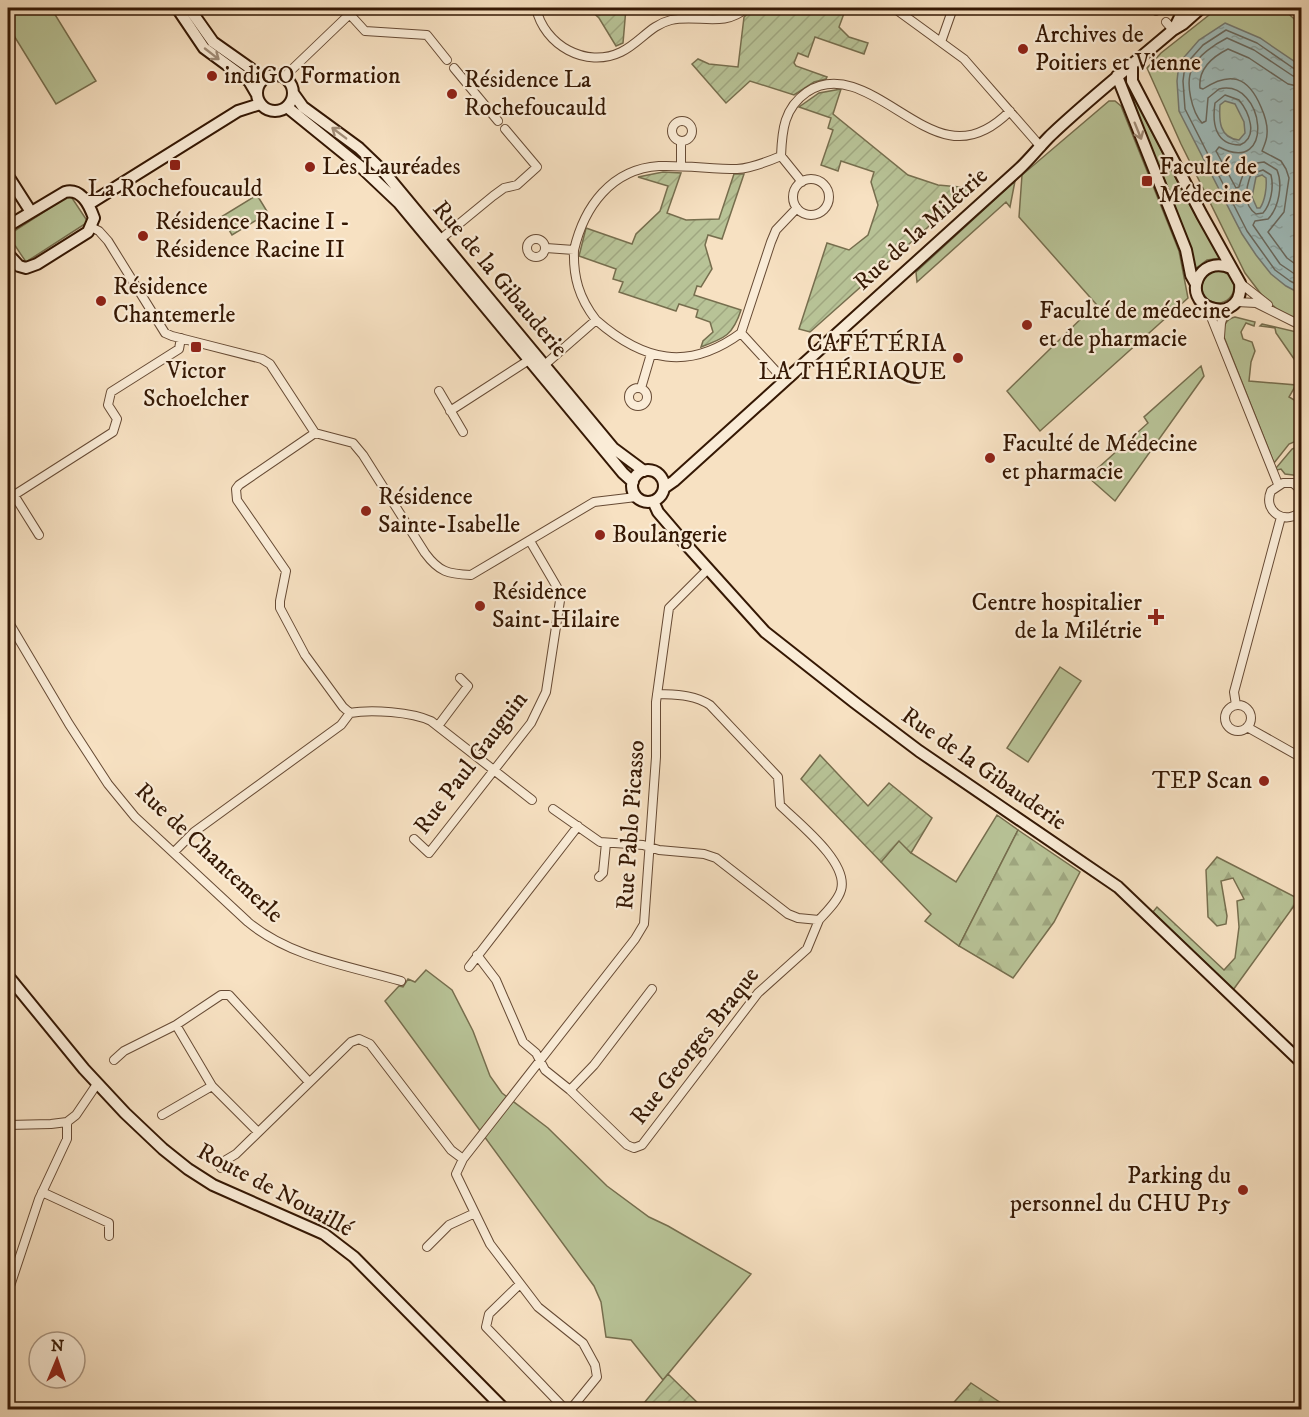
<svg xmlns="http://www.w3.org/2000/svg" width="1309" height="1417" font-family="'IM FELL DW Pica',serif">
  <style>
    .green { fill: #b8c397; stroke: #766e4e; stroke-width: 1.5 }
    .forest { fill: url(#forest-firs); stroke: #766e4e; stroke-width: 1.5 }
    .garden { fill: url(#garden-furrows); stroke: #766e4e; stroke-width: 1.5 }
    .water { fill: url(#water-ripples); stroke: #757a72; stroke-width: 1.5; fill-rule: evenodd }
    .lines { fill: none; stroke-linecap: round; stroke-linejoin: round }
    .shore { stroke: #6a6a60; stroke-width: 1.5 }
    .street-casing { stroke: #664a34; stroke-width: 10 }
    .secondary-casing { stroke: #351804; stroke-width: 14 }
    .street { stroke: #faecd7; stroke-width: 8 }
    .secondary { stroke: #faecd7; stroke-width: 10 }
    .oneway { stroke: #a18d78 }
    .poi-dot { fill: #8f2418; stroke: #faecd7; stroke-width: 2 }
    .labels { text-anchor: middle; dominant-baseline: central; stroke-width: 4.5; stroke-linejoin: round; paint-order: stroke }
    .poi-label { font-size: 24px; fill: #351804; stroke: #faecd7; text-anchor: start }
    .street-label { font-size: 24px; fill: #351804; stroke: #faecd7 }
  </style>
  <defs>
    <pattern id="forest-firs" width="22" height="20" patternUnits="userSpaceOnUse" patternTransform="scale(1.5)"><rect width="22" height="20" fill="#b8c397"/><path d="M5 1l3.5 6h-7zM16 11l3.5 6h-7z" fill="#9fa780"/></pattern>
    <pattern id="garden-furrows" width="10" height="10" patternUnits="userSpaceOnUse" patternTransform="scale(1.5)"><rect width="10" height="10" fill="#b8c397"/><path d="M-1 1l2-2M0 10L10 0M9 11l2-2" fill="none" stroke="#9fa780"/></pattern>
    <pattern id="water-ripples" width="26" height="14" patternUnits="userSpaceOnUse" patternTransform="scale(1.5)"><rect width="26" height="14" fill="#9fbcbb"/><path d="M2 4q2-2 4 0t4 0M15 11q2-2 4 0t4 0" fill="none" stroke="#8aa19f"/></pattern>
  </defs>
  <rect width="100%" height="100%" fill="#f7e1c2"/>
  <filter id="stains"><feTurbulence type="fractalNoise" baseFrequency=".00333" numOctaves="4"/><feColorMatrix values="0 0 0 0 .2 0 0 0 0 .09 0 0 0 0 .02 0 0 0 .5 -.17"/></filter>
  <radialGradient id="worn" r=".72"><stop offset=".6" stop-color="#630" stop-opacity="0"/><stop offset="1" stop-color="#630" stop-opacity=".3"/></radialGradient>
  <!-- green -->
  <path class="green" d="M 8,8 L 51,8 L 96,81 L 56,104 L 8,26 Z
    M 1218,8 L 1282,8 L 1301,25 L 1301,323 L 1277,309 L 1264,298 L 1245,273 L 1181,144 L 1147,68 L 1161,53 Z
    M 1132,94 L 1196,217 L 1222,258 L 1207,260 L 1195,269 L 1129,96 Z
    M 1109,101 L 1115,101 L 1121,106 L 1179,251 L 1188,298 L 1040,431 L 1007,391 L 1096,304 L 1019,217 L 1022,175 Z
    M 1015,181 L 1010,207 L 1006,202 L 917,282 L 916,272 Z
    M 70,195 L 88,222 L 26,262 L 8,235 Z
    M 257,195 L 268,213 L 232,235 L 221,217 Z
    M1202 287a16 16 0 1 1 32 0a16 16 0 1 1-32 0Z
    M 1235,317 L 1255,322 L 1254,326 L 1246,323 L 1241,332 L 1243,339 L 1252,342 L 1255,351 L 1251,362 L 1249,381 L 1296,385 L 1289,397 L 1301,404 L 1301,439 L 1289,444 L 1274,463 L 1224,337 C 1222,328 1225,319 1235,317 Z
    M 1262,324 L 1301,333 L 1301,369 L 1276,333 L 1275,328 L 1260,326 Z
    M 1201,366 L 1204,376 L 1115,501 L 1088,477 L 1148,423 L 1144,417 Z
    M 1301,445 L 1301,476 L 1285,474 L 1281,469 L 1277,470 L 1276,468 L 1292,449 Z
    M 1060,667 L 1081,681 L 1028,762 L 1007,748 Z
    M 997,815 L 1018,830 L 959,946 L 925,921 L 931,914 L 881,862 L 899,840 L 911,853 L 956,882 Z
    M 426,970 L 452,990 L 473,1031 L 490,1076 L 502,1093 L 548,1128 L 607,1186 L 649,1217 L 668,1226 L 751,1274 L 663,1380 L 631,1340 L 606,1337 L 601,1302 L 594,1286 L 385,1001 L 399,986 L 403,987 L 408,979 L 415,982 Z"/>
  <!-- forest -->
  <path class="forest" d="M 1018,830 L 1080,872 L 1054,922 L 1013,978 L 959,946 Z
    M 1217,857 L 1299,899 L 1233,990 L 1153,912 L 1157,907 L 1224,970 L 1235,958 L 1239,927 L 1237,901 L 1244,899 L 1233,878 L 1221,881 L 1227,916 L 1226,924 L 1217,926 L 1208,917 L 1206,870 Z
    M 971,1383 L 1010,1409 L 948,1409 Z"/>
  <!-- garden -->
  <path class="garden" d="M 588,8 L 626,8 L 623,43 L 616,46 L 599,18 Z
    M 773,8 L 846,8 L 839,27 L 849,37 L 868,43 L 864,54 L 815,37 L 808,57 L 798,53 L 794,63 L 796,66 L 827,77 L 826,79 L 814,82 L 794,95 L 750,81 L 726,103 L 692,64 L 698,59 L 709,64 L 738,67 L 744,17 L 752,10 L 756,14 Z
    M 841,89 L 833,114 L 908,175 L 938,185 L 972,188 L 810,332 L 799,329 L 827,243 L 849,250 L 868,235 L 878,205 L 871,182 L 874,172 L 841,161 L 838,171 L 821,165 L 833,130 L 828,128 L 831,118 L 799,107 L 819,93 Z
    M 663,172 L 681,173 L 667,213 L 686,220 L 719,219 L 734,174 L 744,174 L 722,239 L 708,235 L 705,245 L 712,269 L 701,287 L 697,286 L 694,295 L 741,310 C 733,335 725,338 701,347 L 703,341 L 713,332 L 710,322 L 696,317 L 698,310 L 679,304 L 676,311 L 619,292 L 623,282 L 613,279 L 616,269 L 579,256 L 586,228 L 632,244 L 636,234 L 660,211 L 668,186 L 638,177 Z
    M 820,755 L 868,806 L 889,783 L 932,818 L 911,853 L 899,841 L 881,862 L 801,779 Z
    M 668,1374 L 704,1409 L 639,1409 Z"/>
  <!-- water -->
  <path class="water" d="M 1225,23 L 1260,38 L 1301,66 L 1301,294 L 1286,286 L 1271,274 L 1256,255 L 1242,234 L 1179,111 L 1177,81 L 1179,63 L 1199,40 ZM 1225,101 L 1235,104 L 1244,122 L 1245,133 L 1239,140 C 1219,138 1219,120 1220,105 ZM 1262,175 L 1266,178 C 1267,187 1265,201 1260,208 L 1257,208 L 1252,197 L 1256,177 Z"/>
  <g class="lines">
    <!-- shore -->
    <path class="shore" d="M 1302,71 L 1296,70 L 1257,43 L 1226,30 L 1203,45 L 1185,65 L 1183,81 L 1185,109 L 1247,231 L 1275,270 L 1290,281 L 1302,287
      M 1302,78 L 1293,76 L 1254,50 L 1227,38 C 1215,44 1197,56 1192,69 C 1185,83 1192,112 1202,123 L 1206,121 L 1208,98 L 1219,89 C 1265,78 1276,177 1219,147 L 1216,151 L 1236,188 L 1239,187 C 1243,172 1247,163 1264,162 L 1277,170 C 1283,184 1279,208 1268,219 L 1255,221 L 1253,225 L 1280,264 L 1302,279
      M 1302,87 L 1288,84 L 1249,58 L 1228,49 C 1212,57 1198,69 1200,88 L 1203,89 C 1230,71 1248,76 1261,107 C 1265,116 1268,124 1267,134 C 1267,140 1264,146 1262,151 L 1281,161 L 1286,169 L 1289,178 L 1284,212 L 1268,232 L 1287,258 L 1302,269
      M 1225,95 L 1239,100 C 1249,112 1259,137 1240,145 C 1215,145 1212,123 1215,103 Z
      M 1263,170 L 1271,175 C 1274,187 1271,204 1263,213 L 1256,214 C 1242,204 1246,188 1251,174 Z"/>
    <defs>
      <path id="street" d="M 344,8 L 365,31 L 427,35 L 447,60
        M 536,8 C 544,45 586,69 621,52 C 640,43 650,25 671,20 C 697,14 725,28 746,8
        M 894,8 L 964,59 L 1041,147
        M 1153,8 L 1156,11
        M 1166,22 L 1173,30
        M 941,42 L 953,8
        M 454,68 L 498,121
        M 284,77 L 356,8
        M672 131a10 10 0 1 1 20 0a10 10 0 1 1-20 0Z
        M 681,166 L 681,141
        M793 197a18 18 0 1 1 36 0a18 18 0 1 1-36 0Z
        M 802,182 L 781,156 C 782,130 784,108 807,92 C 854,61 904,127 949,135 C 973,140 994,127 1010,111
        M 91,227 L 99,231 L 108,241 L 165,333 L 172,336 L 262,359 L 270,364 L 315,433 L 353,443 L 363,455 L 425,553 C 439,572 448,574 471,575 L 594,502 L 636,497
        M527 248a9 9 0 1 1 18 0a9 9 0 1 1-18 0Z
        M 437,242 L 493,196 L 504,188 L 517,185 L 537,167 L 505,129
        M 546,248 L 574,250 C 584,207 611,169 659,166 C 685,165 711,169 737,169 C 752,168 767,162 781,156
        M 574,250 C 573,277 579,298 596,320
        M 1240,283 L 1268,305
        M 1237,302 L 1256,303 L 1302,326
        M 1207,307 L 1278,484
        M 1220,337 L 1221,323 L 1225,310
        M 541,368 L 596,320 C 643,361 688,372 741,333
        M 784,380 L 741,333 L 771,242 L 776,230 L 797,208
        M629 397a9 9 0 1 1 18 0a9 9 0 1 1-18 0Z
        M 641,388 L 651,354
        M 439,391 L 463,432
        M 450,411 L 529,360
        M 315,433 L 239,485 L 236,489 L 237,500 L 286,571 L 280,601 L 280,608 L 305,655 L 343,707 L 350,713
        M 1302,491 L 1293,483 L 1283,483 L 1271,491 C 1262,512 1287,527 1302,510
        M 14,495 L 39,535
        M 8,499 L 113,432 L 117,419 L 108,405 L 111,392 L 179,349 L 181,338
        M 8,621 L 69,724 L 108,784 L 135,817 L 248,922 C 290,957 349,966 401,981
        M 1236,705 L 1234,692 L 1281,517
        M1225 718a13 13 0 1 1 26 0a13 13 0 1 1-26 0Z
        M 438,726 L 468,686 L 460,678
        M 1247,727 L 1302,758
        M 553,809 L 600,842 L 643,845 L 659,850 L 704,854 L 716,858 L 788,914 L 798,918 L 819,920 C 826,912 838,901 841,890 C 849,862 798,823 780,805 L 778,777 L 710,705 C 693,694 676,695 657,694
        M 414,839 L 429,853 L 531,723 L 546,692 L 561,594 L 530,541
        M 174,852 L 194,832 L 341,725 L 350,713 C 371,709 412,712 431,721 L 532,800
        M 599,877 L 603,873 L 606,843
        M 477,955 L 496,980 L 523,1042 L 536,1053 L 545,1070 L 570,1090 L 627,1145 L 634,1148 L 642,1145 L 758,993 L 807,949 L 819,920
        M 469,967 L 578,826
        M 176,1025 L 212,1086 L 258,1132
        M 114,1060 L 124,1051 L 176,1025 L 221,995 L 229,995 L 309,1082
        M 570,1090 L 594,1065 L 652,989
        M 162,1115 L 212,1086
        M 8,1125 L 51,1124 L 67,1122
        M 221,1168 L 226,1160 L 236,1154 L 351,1042 L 359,1039 L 370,1044 L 451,1150 L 463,1159
        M 42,1192 L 109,1223 L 109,1236
        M 427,1247 L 449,1225 L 475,1213
        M 520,1284 L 489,1314 L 486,1327 L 566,1410
        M 8,1292 L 39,1199 L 67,1139 L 67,1122 L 76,1115 L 97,1084
        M 570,1410 L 597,1377 L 595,1365 L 583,1343 L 538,1307 L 490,1244 L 456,1174 L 463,1159 L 635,939 L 644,924 L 656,757 L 656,702 L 669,608 L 708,569"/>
      <path id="secondary" d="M 177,8 L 204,48 L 249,81 L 256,93
        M 189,8 L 213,42 L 254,71 L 262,80
        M 1174,29 L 1180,17 L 1189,8
        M 1132,65 L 1132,81 L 1202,215 L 1240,283 C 1241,293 1239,302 1230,307 C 1224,311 1217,310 1211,308 C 1182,298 1198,254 1231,268
        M257 93a18 18 0 1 1 36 0a18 18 0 1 1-36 0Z
        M 1117,76 L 1186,250 L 1191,275 L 1196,284
        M 293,93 L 303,107 L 359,148 L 384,172 L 613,448 L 644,471
        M 287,107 L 361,167 L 399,203 L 623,473 L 633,482
        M 8,176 L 31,212
        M 89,204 L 238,111 L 260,104
        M 8,226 L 65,192 C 81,188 89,204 94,218 L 88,232 L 37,264 L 26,268 L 19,266 L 8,254
        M632 486a16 16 0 1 1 32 0a16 16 0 1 1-32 0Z
        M 664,488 L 674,481 L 1018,170 C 1030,159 1039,147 1050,136 C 1089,99 1132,65 1173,30 L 1183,24 L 1201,8
        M 653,501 L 658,512 L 682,540 L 765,632 L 854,702 L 919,751 L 1118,887 L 1302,1063
        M 8,976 L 84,1069 L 125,1113 L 163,1149 L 188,1169 L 213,1185 L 324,1234 L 354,1257 L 505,1410"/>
    </defs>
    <!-- street casing -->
    <use href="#street" class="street-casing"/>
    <!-- secondary casing -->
    <use href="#secondary" class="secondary-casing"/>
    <!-- street -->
    <use href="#street" class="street"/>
    <!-- secondary -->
    <use href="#secondary" class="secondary"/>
  </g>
  <!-- one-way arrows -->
  <defs><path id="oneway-shaft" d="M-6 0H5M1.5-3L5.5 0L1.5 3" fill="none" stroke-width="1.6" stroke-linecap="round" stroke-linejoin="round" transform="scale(1.5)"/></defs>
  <g class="oneway">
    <use href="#oneway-shaft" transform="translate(212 54) rotate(38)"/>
    <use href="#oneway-shaft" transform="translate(1138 131) rotate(68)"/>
    <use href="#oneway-shaft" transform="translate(339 133) rotate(-143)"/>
  </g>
  <!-- markers -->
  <g class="poi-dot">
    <circle cx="1023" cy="49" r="6"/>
    <circle cx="212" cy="76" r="6"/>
    <circle cx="452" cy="94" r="6"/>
    <rect x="169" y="159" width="12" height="12" rx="3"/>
    <circle cx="310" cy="167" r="6"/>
    <rect x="1141" y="175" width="12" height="12" rx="3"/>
    <circle cx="143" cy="236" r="6"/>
    <circle cx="101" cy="301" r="6"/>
    <circle cx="1027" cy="325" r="6"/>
    <rect x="190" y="341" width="12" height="12" rx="3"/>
    <circle cx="958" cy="358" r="6"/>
    <circle cx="990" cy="458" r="6"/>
    <circle cx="366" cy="511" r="6"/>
    <circle cx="600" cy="535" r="6"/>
    <circle cx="480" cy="606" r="6"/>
    <path d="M1153 608h6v6h6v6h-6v6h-6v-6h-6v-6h6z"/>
    <circle cx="1264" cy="781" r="6"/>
    <circle cx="1243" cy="1190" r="6"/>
  </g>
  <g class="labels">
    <!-- poi labels -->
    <g class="poi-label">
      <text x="1035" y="35">Archives de<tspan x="1035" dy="28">Poitiers et Vienne</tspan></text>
      <text x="224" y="76">indiGO Formation</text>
      <text x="464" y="80">Résidence La<tspan x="464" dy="28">Rochefoucauld</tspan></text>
      <text x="322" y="167">Les Lauréades</text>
      <text x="1159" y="167">Faculté de<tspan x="1159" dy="28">Médecine</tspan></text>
      <text x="175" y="189" text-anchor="middle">La Rochefoucauld</text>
      <text x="155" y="222">Résidence Racine I -<tspan x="155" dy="28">Résidence Racine II</tspan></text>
      <text x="113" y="287">Résidence<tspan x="113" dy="28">Chantemerle</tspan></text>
      <text x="1039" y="311">Faculté de médecine<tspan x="1039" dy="28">et de pharmacie</tspan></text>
      <text x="946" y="344" text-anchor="end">CAFÉTÉRIA<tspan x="946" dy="28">LA THÉRIAQUE</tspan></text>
      <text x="196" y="371" text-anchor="middle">Victor<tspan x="196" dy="28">Schoelcher</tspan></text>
      <text x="1002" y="444">Faculté de Médecine<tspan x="1002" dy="28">et pharmacie</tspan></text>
      <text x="378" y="497">Résidence<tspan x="378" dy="28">Sainte-Isabelle</tspan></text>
      <text x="612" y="535">Boulangerie</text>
      <text x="492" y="592">Résidence<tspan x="492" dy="28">Saint-Hilaire</tspan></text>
      <text x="1142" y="603" text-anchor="end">Centre hospitalier<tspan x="1142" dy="28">de la Milétrie</tspan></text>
      <text x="1252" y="781" text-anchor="end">TEP Scan</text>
      <text x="1231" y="1176" text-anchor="end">Parking du<tspan x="1231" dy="28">personnel du CHU P15</tspan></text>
    </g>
    <!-- street labels -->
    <g class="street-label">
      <text transform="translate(921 229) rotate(-42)">Rue de la Milétrie</text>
      <text transform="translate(500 279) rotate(50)">Rue de la Gibauderie</text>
      <text transform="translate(471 763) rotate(-53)">Rue Paul Gauguin</text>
      <text transform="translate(984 769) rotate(35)">Rue de la Gibauderie</text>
      <text transform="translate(631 825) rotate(-86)">Rue Pablo Picasso</text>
      <text transform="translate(209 853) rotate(43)">Rue de Chantemerle</text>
      <text transform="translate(695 1046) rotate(-52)">Rue Georges Braque</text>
      <text transform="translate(275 1190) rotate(28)">Route de Nouaillé</text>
    </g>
  </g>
  <!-- margin -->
  <rect width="1309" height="1417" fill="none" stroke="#f7e1c2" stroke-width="30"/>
  <rect x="9" y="9" width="1291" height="1399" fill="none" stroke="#351804" stroke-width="3"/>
  <rect x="15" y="15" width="1279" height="1387" fill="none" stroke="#351804" stroke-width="1.5"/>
  <!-- north arrow -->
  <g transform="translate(57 1360) rotate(2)"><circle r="28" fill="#faecd7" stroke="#ab9783" stroke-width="1.5"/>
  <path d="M0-4.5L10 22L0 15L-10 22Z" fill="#8f2418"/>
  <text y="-9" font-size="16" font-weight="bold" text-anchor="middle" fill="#351804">N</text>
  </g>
  <rect width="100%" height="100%" filter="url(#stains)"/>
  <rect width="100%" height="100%" fill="url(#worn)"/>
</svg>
